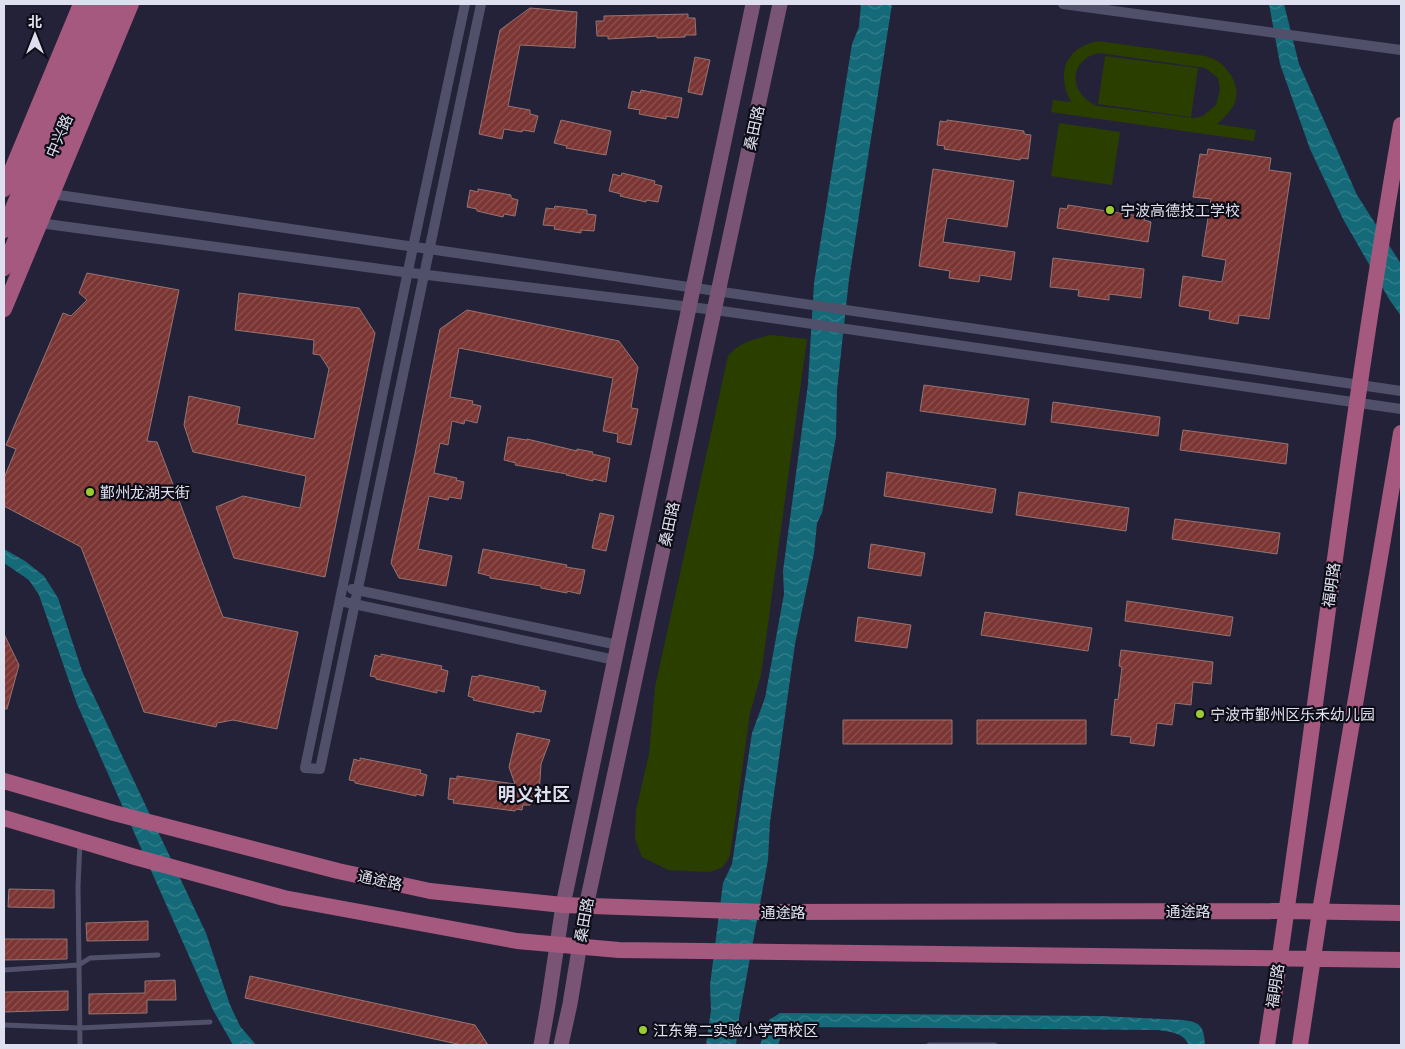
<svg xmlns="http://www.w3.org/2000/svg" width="1405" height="1049" font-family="'Public Sans','Noto Sans SC',sans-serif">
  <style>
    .park { fill: #2a3e00; fill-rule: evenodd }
    .water { fill: url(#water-waves) }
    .building { fill: url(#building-hatch); stroke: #957471 }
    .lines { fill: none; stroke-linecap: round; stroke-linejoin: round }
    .lane { stroke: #50506a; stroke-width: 5 }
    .street { stroke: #50506a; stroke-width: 10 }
    .secondary { stroke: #7a5474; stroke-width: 15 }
    .primary { stroke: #a5597e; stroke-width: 16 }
    .poi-dot { fill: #9bcb33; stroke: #0e0d17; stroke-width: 2 }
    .labels { text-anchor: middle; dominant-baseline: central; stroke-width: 4.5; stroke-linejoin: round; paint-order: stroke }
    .street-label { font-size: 15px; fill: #dfe0ef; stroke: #0e0d17 }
    .poi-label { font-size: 15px; fill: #dfe0ef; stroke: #0e0d17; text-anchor: start }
    .quarter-label { font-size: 18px; font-weight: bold; fill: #dfe0ef; stroke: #0e0d17 }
  </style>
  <defs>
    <pattern id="water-waves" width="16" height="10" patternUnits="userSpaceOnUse" patternTransform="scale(1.25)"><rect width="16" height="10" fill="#146a78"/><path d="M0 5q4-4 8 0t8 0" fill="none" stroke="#367f8c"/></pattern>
    <pattern id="building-hatch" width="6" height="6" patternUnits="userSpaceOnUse" patternTransform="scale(1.25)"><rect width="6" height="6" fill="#7b3533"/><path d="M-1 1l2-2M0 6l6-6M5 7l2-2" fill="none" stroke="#8d5251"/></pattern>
  </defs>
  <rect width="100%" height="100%" fill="#242239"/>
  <!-- park -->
  <path class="park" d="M 1098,41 L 1205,56 C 1217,59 1223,64 1230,74 C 1244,95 1234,110 1217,124 L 1256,130 L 1254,141 L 1051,112 L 1053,100 L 1071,102 C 1056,73 1065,48 1098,41 ZM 1099,53 L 1205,68 L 1218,78 L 1220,90 L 1216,105 L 1203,116 L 1194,118 L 1098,106 C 1069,96 1067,60 1099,53 Z
    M 1105,56 L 1198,68 L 1191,117 L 1098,104 Z
    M 1059,123 L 1120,132 L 1112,185 L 1051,176 Z
    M 771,335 L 807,339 L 761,675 L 750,713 L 730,856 L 723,867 L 710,872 L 668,870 L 642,857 L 635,839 L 636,810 L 649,754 L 655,687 L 728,356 C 739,342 754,339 771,335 Z"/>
  <!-- water -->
  <path class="water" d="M 861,4 L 892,4 L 849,279 L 837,390 L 836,437 L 822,513 L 817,523 L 814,553 L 795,644 L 770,822 L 768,860 L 739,1018 L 736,1045 L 706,1045 L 711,1010 L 710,985 L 723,883 L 732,864 L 752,733 L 765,698 L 784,594 L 783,571 L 808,384 L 814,283 L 852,44 L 859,27 Z
    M 1269,4 L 1284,4 L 1299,64 L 1357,195 L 1401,264 L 1401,316 L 1389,299 L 1343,219 L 1310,149 L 1280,64 Z
    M 4,549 L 25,561 L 44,576 L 58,598 L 82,671 L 206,933 L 230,1005 L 240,1026 L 256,1045 L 233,1045 L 213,1010 L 77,704 L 39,595 L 29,580 L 4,563 Z
    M 780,1013 L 1100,1016 L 1183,1020 C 1201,1022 1204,1027 1205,1045 L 1189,1045 C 1183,1032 1170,1032 1158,1030 L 807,1027 L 788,1029 L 781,1037 L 778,1045 L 760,1045 L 769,1020 Z"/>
  <!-- building -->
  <path class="building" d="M 530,8 L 577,12 L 575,48 L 520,45 L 508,106 L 530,110 L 530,114 L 538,116 L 534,132 L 523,130 L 522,132 L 504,129 L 502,139 L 479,134 L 500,30 Z
    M 688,14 L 688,18 L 695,18 L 696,35 L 685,35 L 685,37 L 657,38 L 657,36 L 608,39 L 608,36 L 597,36 L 596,21 L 604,21 L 604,16 Z
    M 695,57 L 710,60 L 702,95 L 688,92 Z
    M 641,90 L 682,98 L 678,118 L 666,116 L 666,119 L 639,114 L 640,110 L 628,108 L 632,91 L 640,93 Z
    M 561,120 L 611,131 L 606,155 L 566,148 L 567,146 L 554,143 Z
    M 947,120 L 1024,131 L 1024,134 L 1031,135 L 1028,159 L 1021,158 L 1020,160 L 944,149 L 945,146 L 937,145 L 940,121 L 947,122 Z
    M 1208,149 L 1271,158 L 1269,170 L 1291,173 L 1269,319 L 1239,315 L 1238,324 L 1209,319 L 1210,311 L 1179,306 L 1183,276 L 1222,282 L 1226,260 L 1202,256 L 1211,199 L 1193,197 L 1200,154 L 1207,155 Z
    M 933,169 L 1014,181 L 1007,227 L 947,218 L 943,242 L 1015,252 L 1011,280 L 980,275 L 979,282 L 949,278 L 950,271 L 919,266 Z
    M 622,173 L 655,181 L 654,184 L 662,186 L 658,202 L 646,200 L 646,202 L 620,196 L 621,194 L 609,191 L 613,174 L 621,176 Z
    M 478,189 L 511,195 L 511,198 L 518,200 L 515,216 L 504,214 L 503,217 L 477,211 L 477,209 L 467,207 L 470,190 L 478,192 Z
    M 1068,205 L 1145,217 L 1144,220 L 1151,222 L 1148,242 L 1057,228 L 1060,208 L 1067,209 Z
    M 555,206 L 587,210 L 587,214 L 596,215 L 594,231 L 581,230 L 581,233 L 554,229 L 555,226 L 543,225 L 546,208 L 554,209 Z
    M 1053,258 L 1144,269 L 1141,298 L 1109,294 L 1109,300 L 1078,296 L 1079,290 L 1050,287 Z
    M 87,273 L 179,290 L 147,441 L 157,442 L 223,617 L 298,632 L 277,729 L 233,720 L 217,723 L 216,727 L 144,712 L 81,547 L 4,506 L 4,478 L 16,449 L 6,445 L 63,313 L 71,316 L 87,300 L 79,293 Z
    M 239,293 L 359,308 L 375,333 L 325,577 L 234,558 L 216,507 L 243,496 L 300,508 L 306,476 L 193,452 L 184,425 L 189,396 L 240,407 L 237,424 L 314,439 L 329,369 L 320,355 L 313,354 L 314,340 L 235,330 Z
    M 467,310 L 619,341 L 638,367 L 631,408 L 638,409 L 631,445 L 617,442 L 618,434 L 603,431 L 613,378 L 459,348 L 450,397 L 473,401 L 472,404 L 481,406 L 477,423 L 465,420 L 464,424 L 452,421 L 448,445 L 440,443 L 434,473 L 457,478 L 456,480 L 464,482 L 461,499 L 449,497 L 448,500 L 429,496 L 418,549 L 452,556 L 446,586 L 399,578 L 391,563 L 415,454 L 440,329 Z
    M 924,385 L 1029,399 L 1025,425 L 920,411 Z
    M 1053,402 L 1160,417 L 1158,436 L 1051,422 Z
    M 1183,430 L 1288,444 L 1286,464 L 1180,450 Z
    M 508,437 L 527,440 L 527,439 L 577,451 L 577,449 L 593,452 L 592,454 L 610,458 L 606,482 L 593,479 L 593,481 L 566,475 L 567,474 L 515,465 L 516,463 L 504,460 Z
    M 887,472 L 996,489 L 992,513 L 884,496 Z
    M 1019,492 L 1129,508 L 1126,531 L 1016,515 Z
    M 600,513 L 614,516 L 606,551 L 592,548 Z
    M 1175,519 L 1280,533 L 1277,554 L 1172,539 Z
    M 871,544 L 925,553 L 921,576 L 868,568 Z
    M 483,549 L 567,565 L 566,567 L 585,570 L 580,594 L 567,591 L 567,593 L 541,588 L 541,586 L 490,578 L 490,576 L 478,573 Z
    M 1127,601 L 1233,617 L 1230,636 L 1125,621 Z
    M 985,612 L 1092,628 L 1088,651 L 981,635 Z
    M 858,617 L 911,625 L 907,648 L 855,641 Z
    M 4,634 L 19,665 L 7,709 L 4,709 Z
    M 1121,650 L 1213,662 L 1211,684 L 1193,682 L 1191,705 L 1175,703 L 1172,725 L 1157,723 L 1154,746 L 1130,743 L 1131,737 L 1111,735 L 1115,699 L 1118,700 L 1122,667 L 1119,666 Z
    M 381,654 L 442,666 L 441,669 L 448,671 L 444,692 L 437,690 L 437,693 L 376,679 L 376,677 L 370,676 L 375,655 L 381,657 Z
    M 479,675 L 539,687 L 539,690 L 546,691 L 541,712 L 534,711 L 534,713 L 473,700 L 474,698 L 468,696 L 472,676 L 478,677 Z
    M 843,720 L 952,720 L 952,744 L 843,744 Z
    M 977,720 L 1086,720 L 1086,744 L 977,744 Z
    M 517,733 L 550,740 L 541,764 L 539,794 L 537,800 L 530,805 L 523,805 L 522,810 L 516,809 L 515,811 L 453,803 L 454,800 L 448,799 L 450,778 L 457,779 L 457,776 L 515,784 L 509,767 Z
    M 360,758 L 421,770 L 420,773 L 427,775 L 423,796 L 416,794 L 416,796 L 355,783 L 355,781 L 349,780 L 354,759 L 360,761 Z
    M 9,889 L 54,890 L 54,908 L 8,907 Z
    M 148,921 L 148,940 L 87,941 L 86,923 Z
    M 4,939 L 67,939 L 67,959 L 4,960 Z
    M 250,976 L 475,1025 L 488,1045 L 462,1045 L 245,998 Z
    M 175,980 L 176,1000 L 147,1000 L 147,1013 L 89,1014 L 89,994 L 145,993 L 145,981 Z
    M 68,991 L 68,1010 L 4,1012 L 4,992 Z"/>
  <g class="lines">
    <!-- lane -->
    <path class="lane" d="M 4,970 L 79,965 L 90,958 L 158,955
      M 4,1025 L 79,1028 L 210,1022
      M 80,1045 L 78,886 L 80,843
      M 929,1045 L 995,1045"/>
    <!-- street -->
    <path class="street" d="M 465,4 L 413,247 L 305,768 L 320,769 L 481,4
      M 1063,4 L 1401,50
      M 52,194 L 1401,391
      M 39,223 L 403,272 L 715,310 L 1401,409
      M 352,589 L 618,645
      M 340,601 L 615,660"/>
    <!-- secondary -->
    <path class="secondary" d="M 541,1045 L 548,1005 L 563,905 L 753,4
      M 561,1045 L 570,1004 L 586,907 L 780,4"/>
    <!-- primary -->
    <path class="primary" d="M 4,189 L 81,4
      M 4,230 L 98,4
      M 4,268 L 114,4
      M 4,309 L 131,4
      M 4,781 L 114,813 L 338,871 L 430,891 L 563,905 L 767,912 L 1287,911 L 1401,913
      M 4,818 L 135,857 L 284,898 L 517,941 L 619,950 L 1401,960
      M 1267,1045 C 1313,739 1348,430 1401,125
      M 1300,1045 L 1320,911 L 1401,433"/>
  </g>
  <!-- markers -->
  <g class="poi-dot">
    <circle cx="1110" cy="210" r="5"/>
    <circle cx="90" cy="492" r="5"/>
    <circle cx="1200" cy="714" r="5"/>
    <circle cx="643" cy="1030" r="5"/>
  </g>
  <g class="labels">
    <!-- street labels -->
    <g class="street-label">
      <text transform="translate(754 128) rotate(-78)">桑田路</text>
      <text transform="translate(59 136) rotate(-67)">中兴路</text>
      <text transform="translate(669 524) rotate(-78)">桑田路</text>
      <text transform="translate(1331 585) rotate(-82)">福明路</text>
      <text transform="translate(380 880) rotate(12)">通途路</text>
      <text x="1188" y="911">通途路</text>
      <text x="783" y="912">通途路</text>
      <text transform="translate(584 920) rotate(-80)">桑田路</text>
      <text transform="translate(1275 986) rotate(-81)">福明路</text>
    </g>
    <!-- poi labels -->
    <g class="poi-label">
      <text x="1120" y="210">宁波高德技工学校</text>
      <text x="100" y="492">鄞州龙湖天街</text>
      <text x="1210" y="714">宁波市鄞州区乐禾幼儿园</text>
      <text x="653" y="1030">江东第二实验小学西校区</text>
    </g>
    <!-- quarter labels -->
    <g class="quarter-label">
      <text x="534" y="794">明义社区</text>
    </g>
  </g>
  <!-- border -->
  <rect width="1405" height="1049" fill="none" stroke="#dfe0ef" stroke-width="10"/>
  <!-- north arrow -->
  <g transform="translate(35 35)" stroke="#0e0d17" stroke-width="4" paint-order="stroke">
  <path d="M0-4L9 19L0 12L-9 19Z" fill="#dfe0ef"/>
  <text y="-8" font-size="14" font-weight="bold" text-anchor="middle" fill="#dfe0ef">北</text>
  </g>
</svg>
